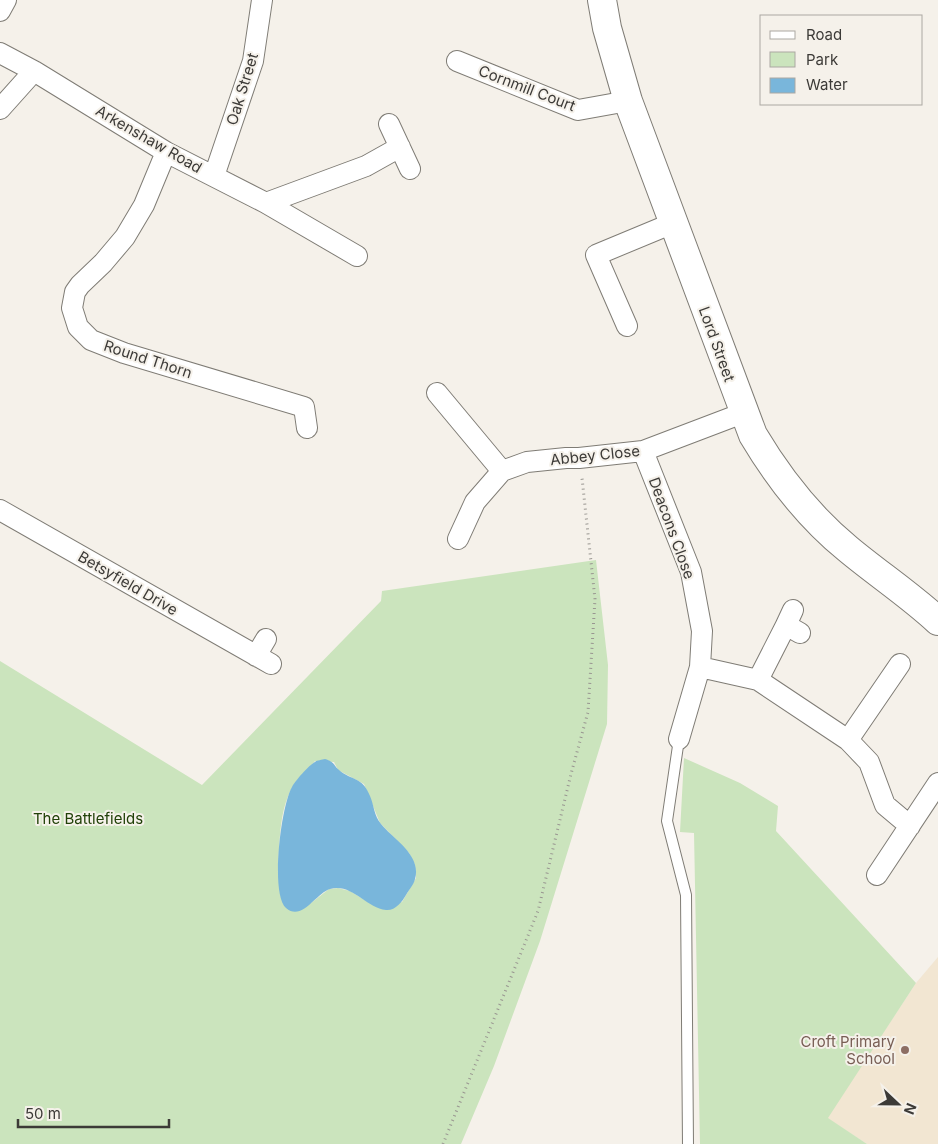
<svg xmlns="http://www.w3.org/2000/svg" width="938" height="1144" font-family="Inter,sans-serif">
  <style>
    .education { fill: #f2e6d2 }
    .green { fill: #cbe4bd; fill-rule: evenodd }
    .water { fill: #79b6db }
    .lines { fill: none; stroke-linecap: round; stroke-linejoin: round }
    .lane-casing { stroke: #7f7c75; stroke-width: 12 }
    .street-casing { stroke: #7f7c75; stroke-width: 22 }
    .secondary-casing { stroke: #7f7c75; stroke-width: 30 }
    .path { stroke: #999691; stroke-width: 3; stroke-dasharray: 1 4; stroke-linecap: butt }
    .lane { stroke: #fff; stroke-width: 10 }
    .street { stroke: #fff; stroke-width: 20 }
    .secondary { stroke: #fff; stroke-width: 28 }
    .education-dot { fill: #8d6e63; stroke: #f5f1ea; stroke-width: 2 }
    .labels { text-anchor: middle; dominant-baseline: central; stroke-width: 4; stroke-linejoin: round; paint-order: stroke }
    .street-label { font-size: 15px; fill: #3c3a37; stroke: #f5f1ea }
    .park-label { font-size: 15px; fill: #214108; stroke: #f5f1ea }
    .education-label { font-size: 15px; fill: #785e54; stroke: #f5f1ea; text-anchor: end }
  </style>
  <rect width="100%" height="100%" fill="#f5f1ea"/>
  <!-- education -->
  <path class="education" d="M 938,957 L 938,1144 L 867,1144 L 827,1118 L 916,983 Z"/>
  <!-- green -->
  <path class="green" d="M 596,560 L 608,665 L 607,724 L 540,941 L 494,1066 L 461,1144 L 0,1144 L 0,661 L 202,785 L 381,601 L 382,591 ZM 315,761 L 334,762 L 338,770 L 364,784 L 380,823 L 409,853 L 415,865 L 416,878 L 402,902 L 373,905 L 350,891 L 338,888 L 329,889 L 311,903 L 278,868 C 280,842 279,811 292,788 C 297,778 308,770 315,761 Z
    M 684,758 L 740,783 L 778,806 L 776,831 L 916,983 L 828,1118 L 867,1144 L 700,1144 L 694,833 L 680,832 Z"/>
  <!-- water -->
  <path class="water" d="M 325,759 C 335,762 333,765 339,770 C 352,781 362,776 370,796 C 374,805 374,816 381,824 C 393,839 422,855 415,879 C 414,884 409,890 406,895 C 402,902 395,911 386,910 C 366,908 352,883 330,889 C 316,893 302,922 286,908 C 270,894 281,806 292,787 C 295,781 309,765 315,762 C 317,760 322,760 325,759 Z"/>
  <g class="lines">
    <defs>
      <path id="lane" d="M 679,739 L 667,821 L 686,895 L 688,1144"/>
      <path id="street" d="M 0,11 L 6,0
        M 0,53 L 34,71 L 166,152 L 266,203 L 357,256
        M 457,61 L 578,110 L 628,101
        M 0,109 L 34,71
        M 389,124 L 410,169
        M 166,152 L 144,205 L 125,237 L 103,263 L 80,285 L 75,292 L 72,308 L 78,327 L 91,340 L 124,353 L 304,407 L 307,428
        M 214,176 L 253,61 L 262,0
        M 266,203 L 366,166 L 400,147
        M 627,326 L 596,255 L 673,223
        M 437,393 L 502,471
        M 643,451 L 691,572 L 702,631 L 700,667 L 679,739
        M 0,510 L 271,664
        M 458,539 L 475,502 L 502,471 L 527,462 L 566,458 L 579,458 L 643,451 L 743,413
        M 793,610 L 786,625 L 800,633
        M 256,656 L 266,639
        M 700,667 L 758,680 L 848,740 L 869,762 L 885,805 L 910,826
        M 758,680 L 786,625
        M 848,740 L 900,664
        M 877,875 L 938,783"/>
      <path id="secondary" d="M 602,0 L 607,28 L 628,101 L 753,435 C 778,477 810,518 848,549 C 878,574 910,595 938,621"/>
    </defs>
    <!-- lane casing -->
    <use href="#lane" class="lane-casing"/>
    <!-- street casing -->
    <use href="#street" class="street-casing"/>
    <!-- secondary casing -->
    <use href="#secondary" class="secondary-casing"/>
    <!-- path -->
    <path class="path" d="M 443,1144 L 538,911 L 571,774 L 588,712 L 595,599 L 582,478"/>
    <!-- lane -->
    <use href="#lane" class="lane"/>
    <!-- street -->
    <use href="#street" class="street"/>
    <!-- secondary -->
    <use href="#secondary" class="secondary"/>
  </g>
  <!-- markers -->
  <circle class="education-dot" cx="905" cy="1050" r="5"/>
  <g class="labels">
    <!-- street labels -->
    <g class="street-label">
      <text transform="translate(527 88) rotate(21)">Cornmill Court</text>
      <text transform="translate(242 89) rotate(-73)">Oak Street</text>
      <text transform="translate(149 139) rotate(30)">Arkenshaw Road</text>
      <text transform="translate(717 344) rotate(70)">Lord Street</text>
      <text transform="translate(148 359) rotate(18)">Round Thorn</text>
      <text transform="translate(595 455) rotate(-6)">Abbey Close</text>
      <text transform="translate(672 528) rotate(70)">Deacons Close</text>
      <text transform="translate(128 583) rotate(30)">Betsyfield Drive</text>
    </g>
    <!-- park labels -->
    <g class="park-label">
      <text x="88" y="818">The Battlefields</text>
    </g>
    <!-- education labels -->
    <g class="education-label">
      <text x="895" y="1041">Croft Primary<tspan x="895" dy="17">School</tspan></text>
    </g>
  </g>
  <!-- legend -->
  <rect x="760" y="15" width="162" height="90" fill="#f5f1ea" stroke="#aba8a2"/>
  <rect x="770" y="31" width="25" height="8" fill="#ffffff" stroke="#aba8a2"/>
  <text x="806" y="40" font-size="15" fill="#3c3a37">Road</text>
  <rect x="770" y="52" width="25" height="15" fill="#cbe4bd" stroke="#aba8a2"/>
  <text x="806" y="65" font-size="15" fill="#3c3a37">Park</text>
  <rect x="770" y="78" width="25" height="15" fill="#79b6db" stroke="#aba8a2"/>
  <text x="806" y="90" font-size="15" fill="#3c3a37">Water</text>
  <!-- north arrow -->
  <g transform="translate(898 1104) rotate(112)" stroke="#f5f1ea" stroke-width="4" paint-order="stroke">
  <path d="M0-4L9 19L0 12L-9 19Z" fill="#3c3a37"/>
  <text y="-8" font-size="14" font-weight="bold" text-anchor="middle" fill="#3c3a37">N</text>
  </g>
  <!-- scale -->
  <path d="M18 1119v8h151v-8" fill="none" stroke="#3c3a37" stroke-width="2.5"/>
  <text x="25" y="1119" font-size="15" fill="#3c3a37" stroke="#f5f1ea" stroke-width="4" paint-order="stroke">50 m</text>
</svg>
